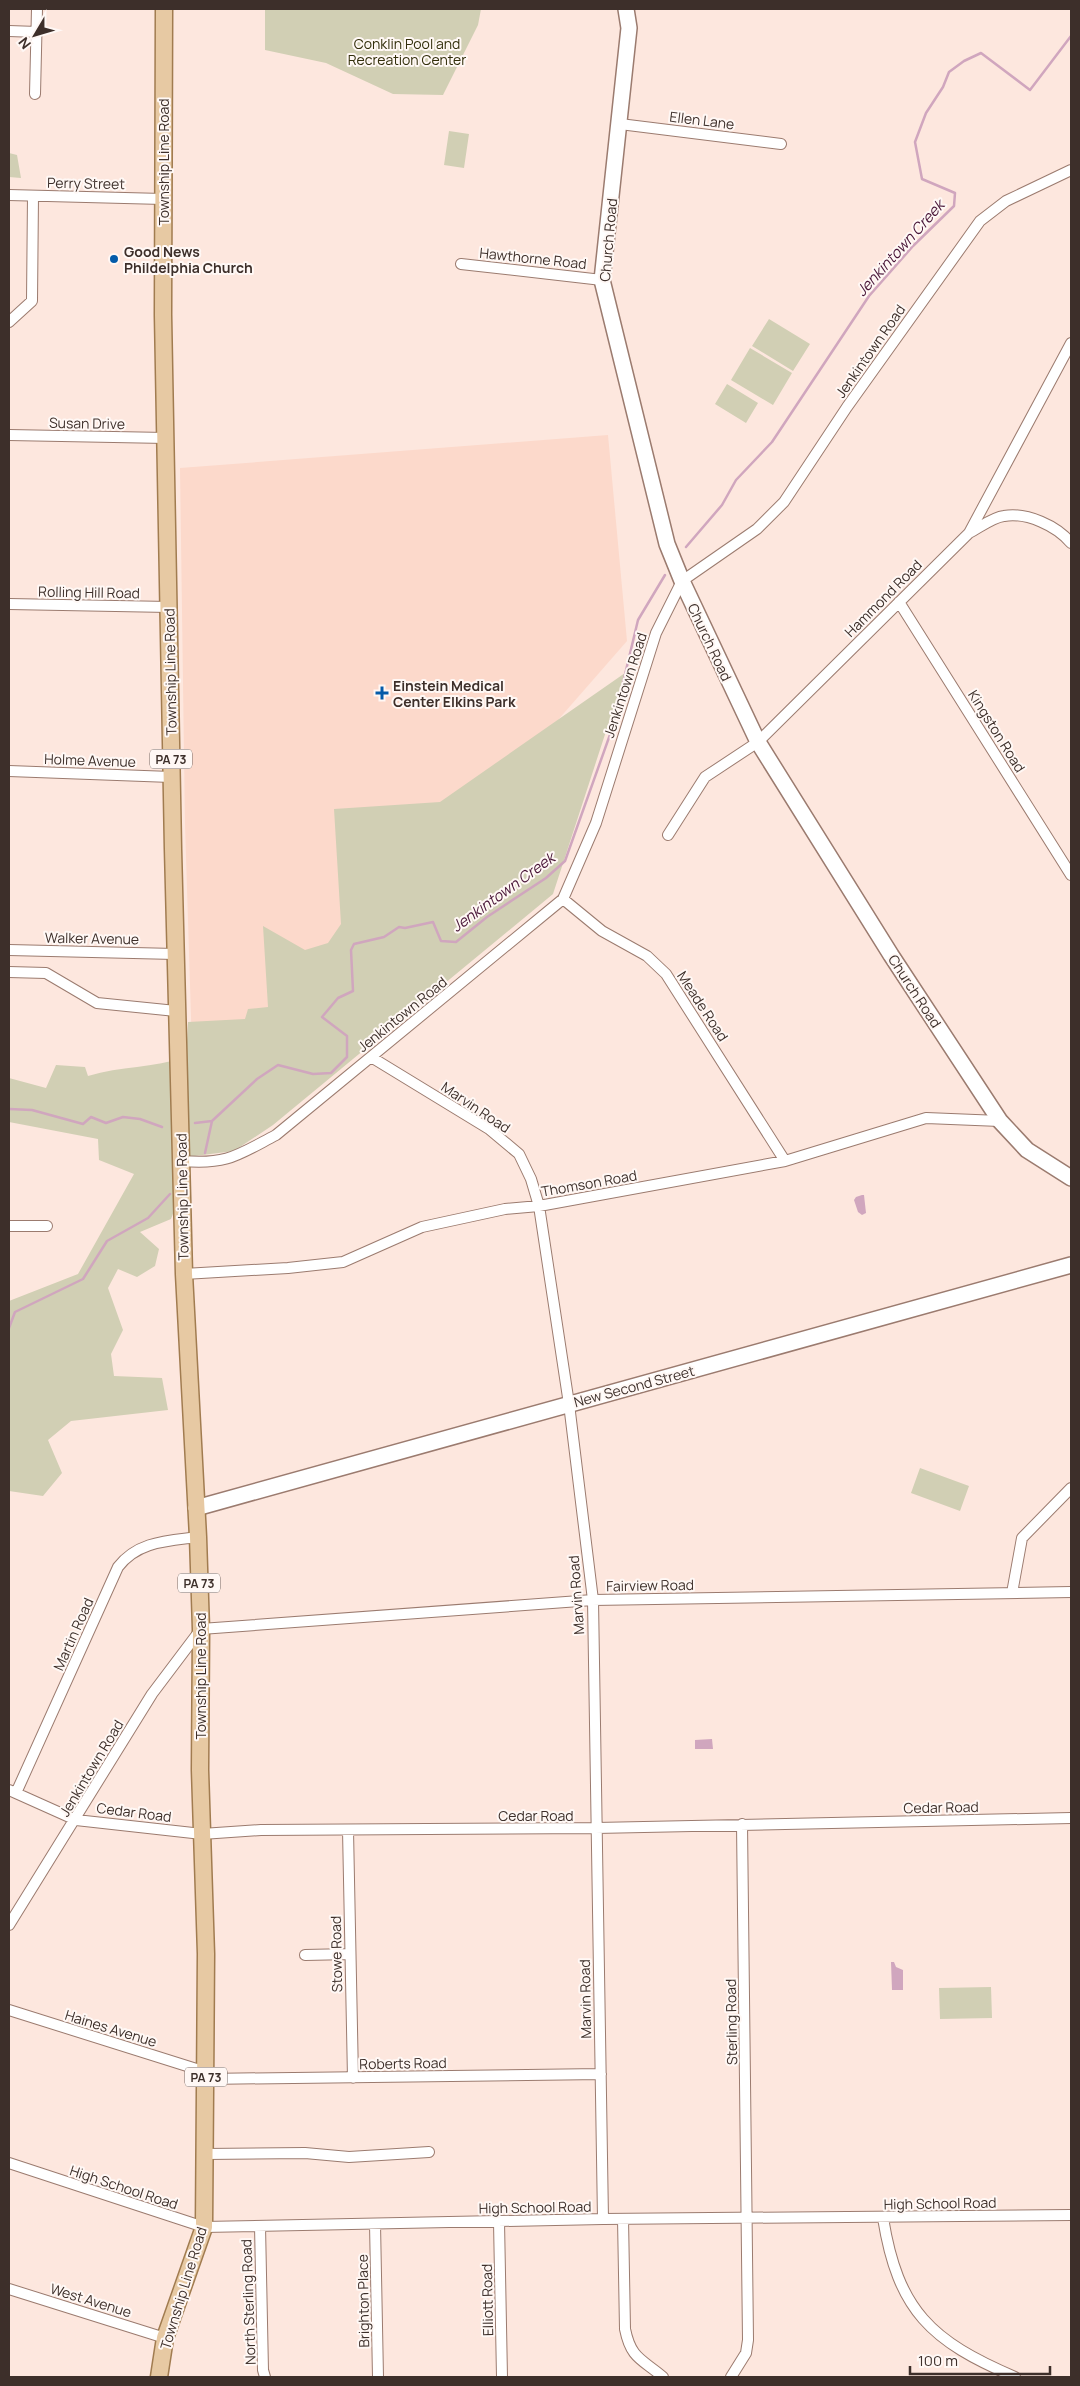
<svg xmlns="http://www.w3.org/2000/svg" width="1080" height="2386" font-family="Manrope,sans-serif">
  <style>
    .built { fill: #fcd9cb }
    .green { fill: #d1cfb4 }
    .water { fill: #d0a6be }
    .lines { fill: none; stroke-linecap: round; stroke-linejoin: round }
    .stream { stroke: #d0a6be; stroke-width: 2.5 }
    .street-casing { stroke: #9b7b6f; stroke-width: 12 }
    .secondary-casing { stroke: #9b7b6f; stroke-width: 18 }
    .primary-casing { stroke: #a17c50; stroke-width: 19 }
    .street { stroke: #fff; stroke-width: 10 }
    .secondary { stroke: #fff; stroke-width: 15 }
    .primary { stroke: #e7c9a3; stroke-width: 16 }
    .poi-dot { fill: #045ba9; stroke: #fff8f5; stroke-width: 2 }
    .labels { text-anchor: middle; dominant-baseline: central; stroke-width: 4; stroke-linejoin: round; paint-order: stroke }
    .shield { fill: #fff8f5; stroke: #776b67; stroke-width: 1 }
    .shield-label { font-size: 12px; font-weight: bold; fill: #3d2f2a }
    .park-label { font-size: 14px; fill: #322e0a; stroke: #fff8f5 }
    .street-label { font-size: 14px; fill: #3d2f2a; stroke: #fff8f5 }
    .poi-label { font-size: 14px; font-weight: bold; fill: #3d2f2a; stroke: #fff8f5; text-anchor: start }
    .water-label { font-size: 15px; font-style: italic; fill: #481537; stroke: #fff8f5 }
  </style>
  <rect width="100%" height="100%" fill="#fde7de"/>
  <!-- built -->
  <path class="built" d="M 608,435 L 627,641 L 537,744 L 260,1023 L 192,1049 L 185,825 L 180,468 Z"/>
  <!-- green -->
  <path class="green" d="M 265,9 L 481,9 L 478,25 L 443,95 L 393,94 L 326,63 L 265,50 Z
    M 449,131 L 469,134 L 464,168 L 444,165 Z
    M 9,153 L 17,155 L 21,178 L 9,177 Z
    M 769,319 L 810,344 L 793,371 L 752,346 Z
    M 750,348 L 792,373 L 773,405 L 731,380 Z
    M 727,384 L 758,403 L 746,423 L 715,404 Z
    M 625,673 L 553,894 L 273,1125 L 234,1151 L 195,1156 L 171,1219 L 140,1232 L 159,1249 L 155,1266 L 137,1277 L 118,1269 L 108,1288 L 123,1330 L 111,1354 L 114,1376 L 162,1378 L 168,1410 L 71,1421 L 48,1440 L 62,1473 L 43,1496 L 9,1491 L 9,1301 L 78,1274 L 134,1174 L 99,1160 L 98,1139 L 9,1122 L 9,1078 L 46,1088 L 56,1065 L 85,1067 L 88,1076 C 121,1066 153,1068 186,1057 L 188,1022 L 245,1019 L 248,1009 L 268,1007 L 263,926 L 305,950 L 328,943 L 341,924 L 334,809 L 440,802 Z
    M 920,1468 L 969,1486 L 960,1511 L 911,1493 Z
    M 991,1987 L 992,2018 L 940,2019 L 939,1988 Z"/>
  <!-- water -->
  <path class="water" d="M 862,1195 L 864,1195 L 866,1213 L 862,1215 L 858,1212 L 854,1200 L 856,1197 Z
    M 712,1739 L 713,1749 L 695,1749 L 695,1740 Z
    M 891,1962 L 894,1962 L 896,1967 L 903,1970 L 903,1990 L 892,1990 Z"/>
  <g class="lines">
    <!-- stream -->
    <path class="stream" d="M 686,547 L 722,505 L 736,480 L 772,442 L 869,296 L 913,246 L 954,206 L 955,193 L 922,179 L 915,142 L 926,113 L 943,87 L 949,72 L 964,61 L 981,53 L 1030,90 L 1071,36
      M 9,1109 L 32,1110 L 83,1124 L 91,1117 L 106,1123 L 123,1117 L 140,1119 L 162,1127
      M 195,1123 L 212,1121
      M 205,1153 L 212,1121 L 257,1079 L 278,1065 L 313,1074 L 331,1073 L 347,1057 L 347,1036 L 322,1017 L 338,998 L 353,991 L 351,950 L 354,944 L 384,937 L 399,927 L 405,928 L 433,922 L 441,941 L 456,942 L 487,917 L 546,878 L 565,861 L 612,729 L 638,620 L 665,575
      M 9,1328 L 15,1312 L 83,1279 L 107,1241 L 148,1218 L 170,1194"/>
    <defs>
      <path id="street" d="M 9,31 L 37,32
        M 35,94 L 37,9
        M 620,124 L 781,144
        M 9,195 L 163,199
        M 461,264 L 602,280
        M 9,322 L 32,301 L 33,196
        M 9,435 L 166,438
        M 969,533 C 979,528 993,517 1004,516 C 1027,512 1057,526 1071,543
        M 899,602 L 1071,875
        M 9,604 L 169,607
        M 9,771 L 171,777
        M 668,835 L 705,777 L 758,742 L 969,533 L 1071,343
        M 563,899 L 602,931 L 647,956 L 666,974 L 785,1161
        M 9,950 L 175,954
        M 9,972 L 46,973 L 97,1003 L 176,1011
        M 371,1057 L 489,1129 L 519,1154 L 531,1179 L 539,1206 L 569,1404 L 593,1600 L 603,2219
        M 182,1161 C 227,1165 238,1155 276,1135 L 563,899 L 596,823 L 656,633 L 682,581 L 757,529 L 784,502 L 847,407 L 980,221 L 1006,201 L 1071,170
        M 9,1226 L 47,1226
        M 184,1274 L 288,1268 L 343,1262 L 422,1227 L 505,1209 L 539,1206 L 785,1161 L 926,1118 L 1000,1121
        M 1012,1593 L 1022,1538 L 1071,1488
        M 9,1790 L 76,1820 L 202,1834 L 261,1830 L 596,1828 L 1071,1818
        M 16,1793 L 118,1567 C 138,1541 168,1541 198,1537
        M 348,1830 L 353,2078
        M 9,1925 L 152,1694 L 201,1629 L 593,1600 L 1071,1592
        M 305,1955 L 350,1954
        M 9,2010 L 206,2072
        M 206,2079 L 601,2074
        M 205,2154 L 305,2153 L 349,2157 L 429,2152
        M 9,2163 L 204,2227 L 603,2219 L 1071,2215
        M 883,2218 C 898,2311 931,2341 1015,2377
        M 623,2219 L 625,2329 C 631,2359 642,2359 663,2377
        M 499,2222 L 502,2377
        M 375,2224 L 378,2377
        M 260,2226 L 263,2370 L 265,2377
        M 9,2289 L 165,2338
        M 731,2377 L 746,2353 L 748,2340 L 742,1824"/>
      <path id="secondary" d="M 626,9 L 629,28 L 602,280 L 667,544 L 682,581 L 758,742 L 891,955 L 1000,1121 L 1027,1150 L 1071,1178
        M 196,1508 L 1071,1265"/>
      <path id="primary" d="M 159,2377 L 165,2338 L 204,2227 L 206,1954 L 200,1770 L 201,1629 L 198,1537 L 184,1274 L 173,849 L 163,315 L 164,9"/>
    </defs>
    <!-- street casing -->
    <use href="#street" class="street-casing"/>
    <!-- secondary casing -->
    <use href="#secondary" class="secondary-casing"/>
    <!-- primary casing -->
    <use href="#primary" class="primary-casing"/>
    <!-- street -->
    <use href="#street" class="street"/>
    <!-- secondary -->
    <use href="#secondary" class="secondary"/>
    <!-- primary -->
    <use href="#primary" class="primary"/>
  </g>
  <!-- markers -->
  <g class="poi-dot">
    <circle cx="114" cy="259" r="5"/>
    <path d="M379.5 685.5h5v5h5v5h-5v5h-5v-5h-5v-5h5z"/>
  </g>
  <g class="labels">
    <!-- shield labels -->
    <g class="shield">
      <rect x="150" y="749.5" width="42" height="19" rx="4"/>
      <rect x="178" y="1573.5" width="42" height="19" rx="4"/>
      <rect x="185" y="2067.5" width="42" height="19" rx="4"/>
    </g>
    <g class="shield-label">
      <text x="171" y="759">PA 73</text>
      <text x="199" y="1583">PA 73</text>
      <text x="206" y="2077">PA 73</text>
    </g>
    <!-- park labels -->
    <g class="park-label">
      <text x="407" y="43">Conklin Pool and<tspan x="407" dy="16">Recreation Center</tspan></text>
    </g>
    <!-- street labels -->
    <g class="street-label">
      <text transform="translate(702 120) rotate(7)">Ellen Lane</text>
      <text transform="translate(163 162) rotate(-90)">Township Line Road</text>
      <text transform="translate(86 183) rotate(1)">Perry Street</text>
      <text transform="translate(608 240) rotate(-85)">Church Road</text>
      <text transform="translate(533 258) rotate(6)">Hawthorne Road</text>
      <text transform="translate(870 351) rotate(-55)">Jenkintown Road</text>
      <text transform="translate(87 423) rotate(1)">Susan Drive</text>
      <text transform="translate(89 592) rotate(1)">Rolling Hill Road</text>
      <text transform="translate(883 598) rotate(-45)">Hammond Road</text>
      <text transform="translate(710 642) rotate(65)">Church Road</text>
      <text transform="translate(170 672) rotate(-91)">Township Line Road</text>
      <text transform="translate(625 685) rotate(-72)">Jenkintown Road</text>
      <text transform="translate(997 731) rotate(58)">Kingston Road</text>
      <text transform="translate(90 760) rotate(2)">Holme Avenue</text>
      <text transform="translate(92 938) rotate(1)">Walker Avenue</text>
      <text transform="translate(915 991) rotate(57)">Church Road</text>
      <text transform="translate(703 1006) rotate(57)">Meade Road</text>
      <text transform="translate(402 1014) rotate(-39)">Jenkintown Road</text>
      <text transform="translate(476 1107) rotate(34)">Marvin Road</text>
      <text transform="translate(589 1183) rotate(-10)">Thomson Road</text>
      <text transform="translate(182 1197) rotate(-91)">Township Line Road</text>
      <text transform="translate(634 1386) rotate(-15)">New Second Street</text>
      <text transform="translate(650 1585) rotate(-1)">Fairview Road</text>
      <text transform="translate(576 1595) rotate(-94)">Marvin Road</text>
      <text transform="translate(73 1634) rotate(-66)">Martin Road</text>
      <text transform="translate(200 1676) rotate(-90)">Township Line Road</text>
      <text transform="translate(91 1768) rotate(-59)">Jenkintown Road</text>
      <text transform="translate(941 1807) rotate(-1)">Cedar Road</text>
      <text transform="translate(134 1812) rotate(7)">Cedar Road</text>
      <text x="536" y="1815">Cedar Road</text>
      <text transform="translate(336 1954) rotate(-91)">Stowe Road</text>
      <text transform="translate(585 1999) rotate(-91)">Marvin Road</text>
      <text transform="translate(731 2022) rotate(-91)">Sterling Road</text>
      <text transform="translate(111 2028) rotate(17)">Haines Avenue</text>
      <text transform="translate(403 2063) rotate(-1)">Roberts Road</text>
      <text transform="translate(124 2187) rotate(18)">High School Road</text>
      <text transform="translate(940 2203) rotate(-1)">High School Road</text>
      <text transform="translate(535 2207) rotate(-1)">High School Road</text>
      <text transform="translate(183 2288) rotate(-73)">Township Line Road</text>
      <text transform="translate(91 2300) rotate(17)">West Avenue</text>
      <text transform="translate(487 2300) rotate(-91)">Elliott Road</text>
      <text transform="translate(363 2301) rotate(-91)">Brighton Place</text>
      <text transform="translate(248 2302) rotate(-92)">North Sterling Road</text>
    </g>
    <!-- poi labels -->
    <g class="poi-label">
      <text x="124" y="251">Good News<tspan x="124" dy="16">Phildelphia Church</tspan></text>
      <text x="393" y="685">Einstein Medical<tspan x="393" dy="16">Center Elkins Park</tspan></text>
    </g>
    <!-- water labels -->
    <g class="water-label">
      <text transform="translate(900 248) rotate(-48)">Jenkintown Creek</text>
      <text transform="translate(503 892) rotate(-36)">Jenkintown Creek</text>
    </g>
  </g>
  <!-- border -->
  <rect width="1080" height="2386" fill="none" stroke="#3d2f2a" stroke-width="20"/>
  <!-- north arrow -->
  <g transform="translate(35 35) rotate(232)" stroke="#fff8f5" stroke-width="4" paint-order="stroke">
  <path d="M0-4L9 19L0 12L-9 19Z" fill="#3d2f2a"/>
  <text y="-8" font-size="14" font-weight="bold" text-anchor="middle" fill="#3d2f2a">N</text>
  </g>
  <!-- scale -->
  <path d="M910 2366v8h140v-8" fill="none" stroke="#3d2f2a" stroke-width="2.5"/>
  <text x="918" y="2366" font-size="15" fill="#3d2f2a" stroke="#fff8f5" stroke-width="4" paint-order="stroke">100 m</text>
</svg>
